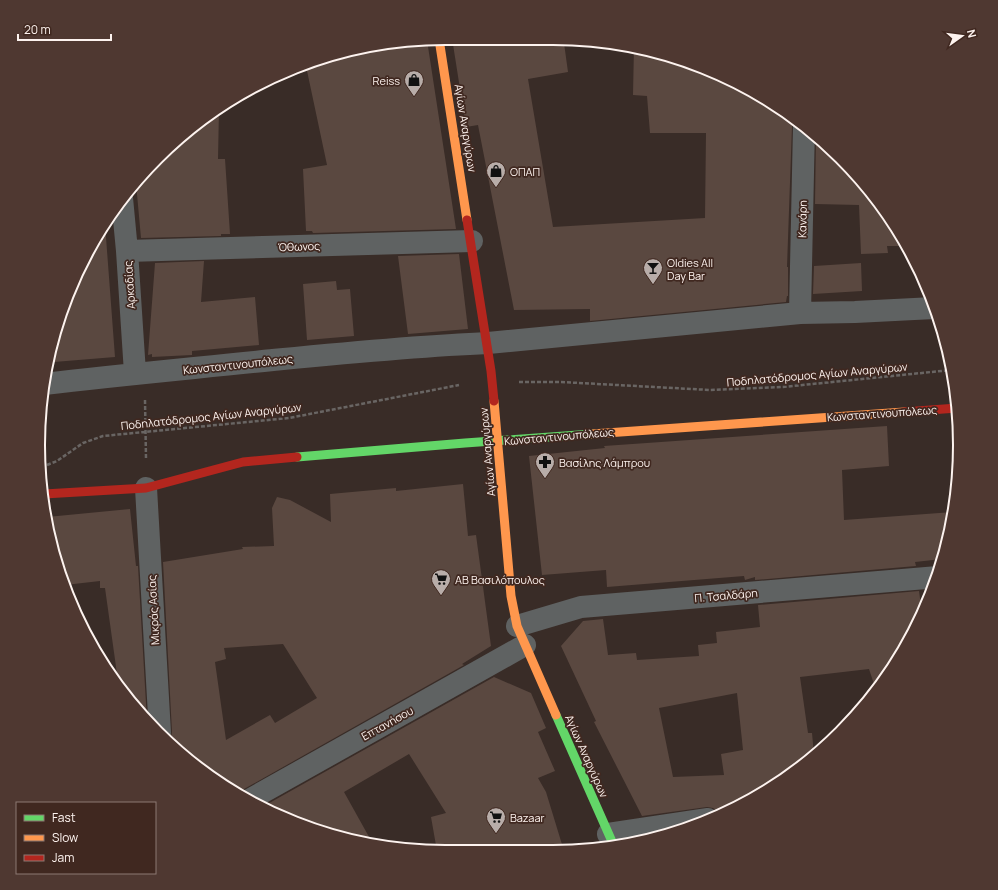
<svg xmlns="http://www.w3.org/2000/svg" width="998" height="890" font-family="Manrope,sans-serif">
  <style>
    .building { fill: #5a4840; fill-rule: evenodd }
    .lines { fill: none; stroke-linecap: round; stroke-linejoin: round }
    .path { stroke: #696563; stroke-width: 2.5; stroke-dasharray: 4 2; stroke-linecap: butt }
    .street { stroke: #5f6262; stroke-width: 22 }
    .fast { stroke: #63d668; stroke-width: 9 }
    .slow { stroke: #ff974d; stroke-width: 9 }
    .jam { stroke: #b3261e; stroke-width: 9 }
    .labels { text-anchor: middle; dominant-baseline: central; stroke-width: 3.5; stroke-linejoin: round; paint-order: stroke }
    .poi-label { font-size: 11px; fill: #fdf3ef; stroke: #402820; text-anchor: start }
    .street-label { font-size: 11px; fill: #fdf3ef; stroke: #402820 }
    .rim { fill: none; stroke: #fdf3ef; stroke-width: 2 }
  </style>
  <rect width="100%" height="100%" fill="#392c27"/>
  <!-- building -->
  <path class="building" d="M 452,38 L 564,43 L 568,72 L 528,79 L 553,227 L 705,218 L 706,133 L 650,133 L 647,96 L 633,95 L 634,46 L 709,69 L 757,93 L 794,119 L 792,126 L 787,267 L 788,267 L 788,296 L 787,296 L 786,302 L 590,321 L 590,309 L 514,310 L 478,125 L 466,127 Z
    M 427,40 L 456,229 L 313,233 L 312,231 L 306,231 L 303,169 L 327,165 L 306,66 L 365,46 Z
    M 219,109 L 218,159 L 225,159 L 230,234 L 221,234 L 221,236 L 141,238 L 136,183 L 197,122 Z
    M 816,135 L 822,139 L 876,197 L 906,246 L 887,246 L 888,253 L 861,254 L 859,205 L 815,204 Z
    M 105,224 L 115,357 L 54,362 L 53,346 L 80,265 Z
    M 459,254 L 468,329 L 408,334 L 398,256 Z
    M 204,261 L 201,302 L 255,297 L 259,345 L 192,351 L 192,355 L 152,357 L 152,354 L 148,355 L 155,263 Z
    M 861,263 L 862,291 L 813,294 L 814,266 Z
    M 336,281 L 337,290 L 350,289 L 354,336 L 307,340 L 303,284 Z
    M 887,426 L 889,466 L 842,470 L 844,520 L 953,512 L 942,559 L 915,562 L 916,566 L 755,580 L 755,577 L 745,580 L 744,576 L 607,587 L 606,570 L 542,575 L 529,456 L 605,448 L 604,446 Z
    M 463,484 L 468,536 L 476,535 L 491,646 L 462,664 L 464,665 L 237,793 L 197,768 L 169,741 L 171,738 L 172,732 L 163,562 L 243,549 L 242,547 L 274,546 L 272,508 L 277,497 L 290,500 L 331,522 L 330,494 L 396,488 L 396,491 ZM 283,644 L 317,698 L 275,723 L 270,715 L 226,740 L 215,662 L 226,659 L 224,648 Z
    M 130,509 L 136,566 L 138,566 L 147,721 L 139,713 L 118,681 L 105,588 L 100,588 L 100,581 L 65,585 L 52,550 L 47,517 Z
    M 919,591 L 922,613 L 905,649 L 876,690 L 869,669 L 800,677 L 808,733 L 812,733 L 814,755 L 801,768 L 733,810 L 720,815 L 718,811 L 713,808 L 707,807 L 642,816 L 594,722 L 596,721 L 561,646 L 583,621 L 603,619 L 608,655 L 636,653 L 637,660 L 699,656 L 698,645 L 717,643 L 716,632 L 760,627 L 758,605 ZM 737,693 L 743,750 L 721,754 L 724,775 L 673,777 L 659,708 Z
    M 494,677 L 531,693 L 546,728 L 538,732 L 555,771 L 538,778 L 546,792 L 564,851 L 437,851 L 431,817 L 446,813 L 409,754 L 344,792 L 373,844 L 339,838 L 267,811 L 264,806 Z"/>
  <g class="lines">
    <!-- path -->
    <path class="path" d="M 519,382 L 561,382 L 710,390 L 783,387 L 951,370
      M 145,400 L 146,459
      M 47,465 L 57,461 L 83,443 L 103,436 L 289,418 L 459,385"/>
    <!-- street -->
    <path class="street" d="M 122,198 L 127,251 L 135,373
      M 127,251 L 472,241
      M 800,313 L 804,126
      M 44,384 C 120,375 197,368 273,360 C 345,353 416,346 488,343 L 800,313 L 855,312 L 934,308
      M 146,488 L 160,733
      M 517,626 L 581,607 L 938,577
      M 249,800 L 525,645
      M 608,834 L 708,819"/>
    <!-- fast -->
    <path class="fast" d="M 297,457 L 465,443 L 592,434
      M 556,715 L 614,846"/>
    <!-- slow -->
    <path class="slow" d="M 439,39 L 467,220
      M 494,401 L 511,596 L 517,626 L 556,715
      M 592,434 L 904,412"/>
    <!-- jam -->
    <path class="jam" d="M 467,220 L 491,371 L 494,401
      M 904,412 L 957,408
      M 44,494 L 146,488 L 243,462 L 297,457"/>
  </g>
  <!-- icons -->
  <defs>
    <symbol id="shop-pin" viewBox="-11 -11 22 30"><path d="M0 17L-7.5 6A9.5 9.5 0 1 1 7.5 6Z" fill="#b8ada9" stroke="#402820"/><path d="M-5-2.5h2.3a2.7 3.5 0 0 1 5.4 0H5L5.5 6h-11ZM-1.5-2.5h3a1.5 2.3 0 0 0-3 0Z" fill="#111"/></symbol>
    <symbol id="bar-pin" viewBox="-11 -11 22 30"><path d="M0 17L-7.5 6A9.5 9.5 0 1 1 7.5 6Z" fill="#b8ada9" stroke="#402820"/><path d="M-6-5H6L.8 .8V4.5H3.5V6h-7V4.5H-.8V.8Z" fill="#111"/></symbol>
    <symbol id="pharmacy-pin" viewBox="-11 -11 22 30"><path d="M0 17L-7.5 6A9.5 9.5 0 1 1 7.5 6Z" fill="#b8ada9" stroke="#402820"/><path d="M-2-6h4v4h4v4h-4v4h-4v-4h-4v-4h4Z" fill="#111"/></symbol>
    <symbol id="supermarket-pin" viewBox="-11 -11 22 30"><path d="M0 17L-7.5 6A9.5 9.5 0 1 1 7.5 6Z" fill="#b8ada9" stroke="#402820"/><path d="M-6-5.5h2.5l.6 2H6L4.5 2H-2.5L-4.4-4H-6ZM-1.5 3.2a1.3 1.3 0 1 0 .1 0ZM3 3.2a1.3 1.3 0 1 0 .1 0Z" fill="#111"/></symbol>
  </defs>
  <g fill-rule="evenodd">
    <use href="#shop-pin" x="403" y="69" width="22" height="30"/>
    <use href="#shop-pin" x="485" y="160" width="22" height="30"/>
    <use href="#bar-pin" x="642" y="257" width="22" height="30"/>
    <use href="#pharmacy-pin" x="534" y="451" width="22" height="30"/>
    <use href="#supermarket-pin" x="430" y="568" width="22" height="30"/>
    <use href="#supermarket-pin" x="485" y="806" width="22" height="30"/>
  </g>
  <g class="labels">
    <!-- poi labels -->
    <g class="poi-label">
      <text x="400" y="80" text-anchor="end">Reiss</text>
      <text x="510" y="171">ΟΠΑΠ</text>
      <text x="667" y="262">Oldies All<tspan x="667" dy="13">Day Bar</tspan></text>
      <text x="559" y="462">Βασίλης Λάμπρου</text>
      <text x="455" y="579">ΑΒ Βασιλόπουλος</text>
      <text x="510" y="817">Bazaar</text>
    </g>
    <!-- street labels -->
    <g class="street-label">
      <text transform="translate(466 128) rotate(81)">Αγίων Αναργύρων</text>
      <text transform="translate(802 219) rotate(-89)">Κανάρη</text>
      <text transform="translate(299 246) rotate(-2)">Όθωνος</text>
      <text transform="translate(129 285) rotate(-94)">Αρκαδίας</text>
      <text transform="translate(238 364) rotate(-6)">Κωνσταντινουπόλεως</text>
      <text transform="translate(817 374) rotate(-5)">Ποδηλατόδρομος Αγίων Αναργύρων</text>
      <text transform="translate(882 413) rotate(-4)">Κωνσταντινουπόλεως</text>
      <text transform="translate(211 416) rotate(-6)">Ποδηλατόδρομος Αγίων Αναργύρων</text>
      <text transform="translate(559 436) rotate(-5)">Κωνσταντινουπόλεως</text>
      <text transform="translate(487 452) rotate(-95)">Αγίων Αναργύρων</text>
      <text transform="translate(726 595) rotate(-5)">Π. Τσαλδάρη</text>
      <text transform="translate(153 610) rotate(-93)">Μικράς Ασίας</text>
      <text transform="translate(387 723) rotate(-29)">Επτανήσου</text>
      <text transform="translate(587 756) rotate(66)">Αγίων Αναργύρων</text>
    </g>
  </g>
  <!-- crop -->
  <path d="M0 0H998V890H0ZM445 45H553A400 400 0 0 1 953 445V445A400 400 0 0 1 553 845H445A400 400 0 0 1 45 445V445A400 400 0 0 1 445 45Z" fill="#4f3831" fill-rule="evenodd"/>
  <path class="rim" d="M445 45H553A400 400 0 0 1 953 445V445A400 400 0 0 1 553 845H445A400 400 0 0 1 45 445V445A400 400 0 0 1 445 45Z"/>
  <!-- legend -->
  <rect x="16" y="802" width="140" height="72" fill="#402820" stroke="#8c7973"/>
  <rect x="24" y="815" width="20" height="6" fill="#63d668" stroke="#8c7973"/>
  <text x="52" y="822" font-size="12" fill="#fdf3ef">Fast</text>
  <rect x="24" y="835" width="20" height="6" fill="#ff974d" stroke="#8c7973"/>
  <text x="52" y="842" font-size="12" fill="#fdf3ef">Slow</text>
  <rect x="24" y="855" width="20" height="6" fill="#b3261e" stroke="#8c7973"/>
  <text x="52" y="862" font-size="12" fill="#fdf3ef">Jam</text>
  <!-- north arrow -->
  <g transform="translate(962 36) rotate(76)" stroke="#402820" stroke-width="3" paint-order="stroke">
  <path d="M0-3L7 15L0 10L-7 15Z" fill="#fdf3ef"/>
  <text y="-6" font-size="11" font-weight="bold" text-anchor="middle" fill="#fdf3ef">N</text>
  </g>
  <!-- scale -->
  <path d="M18 34v6h93v-6" fill="none" stroke="#fdf3ef" stroke-width="2"/>
  <text x="24" y="34" font-size="12" fill="#fdf3ef" stroke="#402820" stroke-width="3" paint-order="stroke">20 m</text>
</svg>
